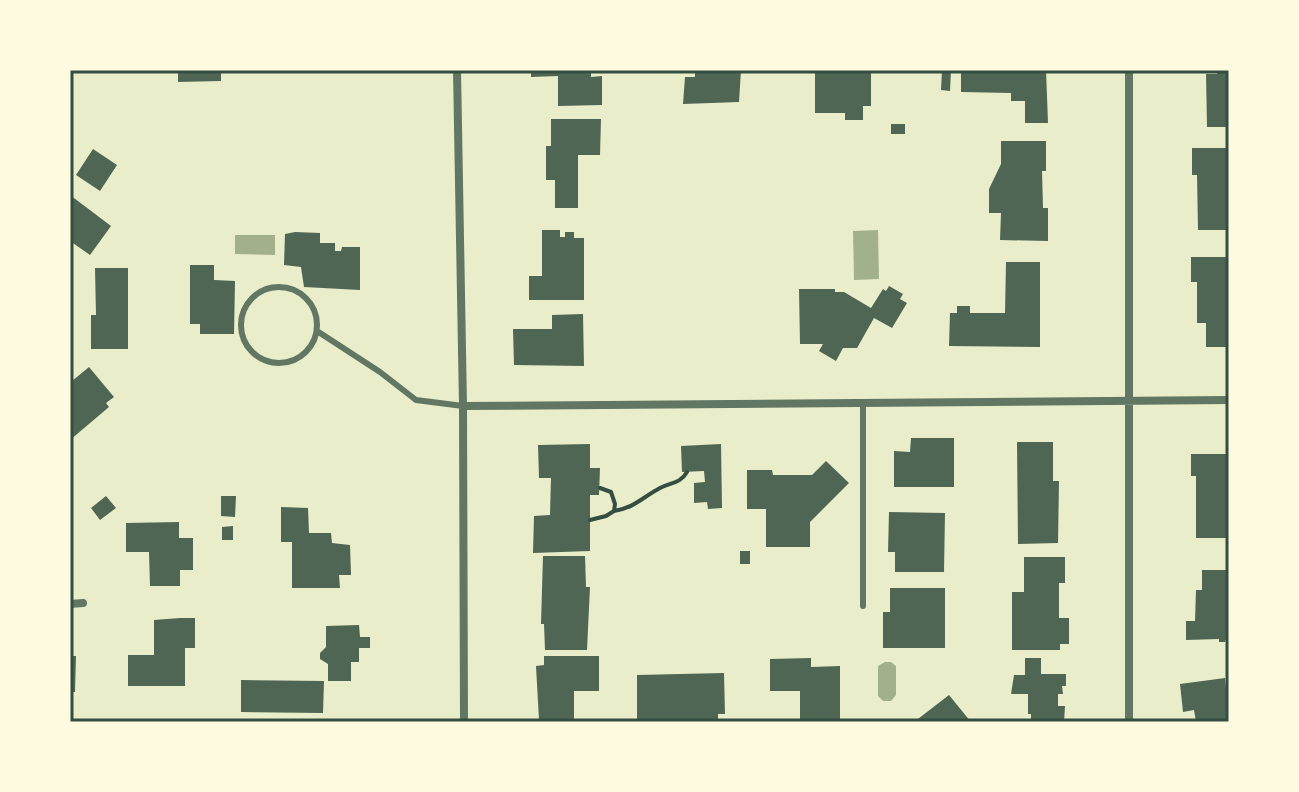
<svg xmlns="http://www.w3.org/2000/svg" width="1299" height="792" font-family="Georgia,serif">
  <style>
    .water { fill: #a3b18a }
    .building { fill: #4f6655 }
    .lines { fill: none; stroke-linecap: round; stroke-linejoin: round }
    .path { stroke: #344e41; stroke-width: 4 }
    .service { stroke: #617663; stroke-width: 6 }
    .minor { stroke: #617663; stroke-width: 8 }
    .neatline { fill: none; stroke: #344e41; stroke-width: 3 }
  </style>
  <rect width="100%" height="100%" fill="#e9edc9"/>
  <!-- water -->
  <path class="water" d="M 878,230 L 879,279 L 854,280 L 853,231 Z
    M 235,235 L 275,235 L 275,255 L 235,254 Z
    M 885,662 L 891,662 L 896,666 L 896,695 L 891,701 L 883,701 L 878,696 L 878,666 Z"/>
  <!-- building -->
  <path class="building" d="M 178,70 L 221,70 L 221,81 L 178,82 Z
    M 531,70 L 591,70 L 591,77 L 602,76 L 602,105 L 558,106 L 558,76 L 531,77 Z
    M 695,70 L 741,70 L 739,102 L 683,104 L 685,77 L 695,77 Z
    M 815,70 L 871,70 L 871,106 L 863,106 L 863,120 L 845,120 L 845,113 L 815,113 Z
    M 942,70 L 951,70 L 950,91 L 941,90 Z
    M 961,70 L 1046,70 L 1048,123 L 1025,123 L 1025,101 L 1011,101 L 1011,93 L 961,92 Z
    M 1217,70 L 1229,70 L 1229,127 L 1207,127 L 1206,74 L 1217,74 Z
    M 551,119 L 601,119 L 600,155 L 578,155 L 578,208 L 555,208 L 555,180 L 546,180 L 546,146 L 551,146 Z
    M 891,124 L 905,124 L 905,134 L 891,134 Z
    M 1001,141 L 1046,141 L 1046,171 L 1042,171 L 1043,208 L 1048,208 L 1048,241 L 1000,240 L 1001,213 L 989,213 L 989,189 L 1001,164 Z
    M 1192,148 L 1229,148 L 1229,230 L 1198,230 L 1197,175 L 1192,175 Z
    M 93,149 L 117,165 L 100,191 L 76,175 Z
    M 70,195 L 111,226 L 90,255 L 70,241 Z
    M 542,230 L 560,230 L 560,237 L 565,237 L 565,232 L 574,232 L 574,238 L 584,238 L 584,300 L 529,300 L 529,276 L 542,276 Z
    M 295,232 L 320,233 L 320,243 L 335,243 L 335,251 L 341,251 L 342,247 L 360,247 L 360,290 L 304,287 L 301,267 L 284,265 L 285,234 Z
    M 1191,257 L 1229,257 L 1229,347 L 1206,347 L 1206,323 L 1197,323 L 1197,282 L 1191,282 Z
    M 1006,262 L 1040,262 L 1040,347 L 949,346 L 950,313 L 957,313 L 957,306 L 970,306 L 970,313 L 1005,313 Z
    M 190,265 L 214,265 L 214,280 L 235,281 L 234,334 L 200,334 L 200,324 L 190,324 Z
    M 95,268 L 128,268 L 128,349 L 91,349 L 91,315 L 96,315 Z
    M 889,286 L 903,294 L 900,299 L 907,303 L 892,328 L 874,318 L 857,348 L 843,348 L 836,361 L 819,351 L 823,344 L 800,344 L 799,289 L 835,289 L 835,292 L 844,292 L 871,308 L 883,289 L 886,291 Z
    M 583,314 L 584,366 L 514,365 L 513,329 L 552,329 L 552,315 Z
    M 89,367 L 114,397 L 106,403 L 109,407 L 70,440 L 70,378 L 72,381 Z
    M 911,438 L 954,438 L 954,487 L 894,487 L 894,451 L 910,452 Z
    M 1017,442 L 1053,442 L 1053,481 L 1059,481 L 1058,543 L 1018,544 Z
    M 590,444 L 590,468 L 600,468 L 599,495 L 590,495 L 590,551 L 533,553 L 534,516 L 550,515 L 551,478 L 539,478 L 538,445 Z
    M 721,444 L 722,508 L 708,509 L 707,502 L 694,503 L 694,483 L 705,482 L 704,471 L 682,472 L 681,446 Z
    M 1191,454 L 1229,454 L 1227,538 L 1196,538 L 1196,476 L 1191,476 Z
    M 826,461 L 849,483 L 810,522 L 810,547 L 766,547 L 766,509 L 747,509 L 747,470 L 772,470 L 773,475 L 812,475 Z
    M 106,496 L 116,508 L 100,520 L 91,508 Z
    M 221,496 L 236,496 L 235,517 L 221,516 Z
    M 281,507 L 308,508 L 309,533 L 331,533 L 332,543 L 350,545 L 351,575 L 339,575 L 340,588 L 292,588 L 292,542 L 281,542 Z
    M 889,512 L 945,513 L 944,572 L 895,572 L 895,552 L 888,552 Z
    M 179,522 L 179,538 L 193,538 L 193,570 L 180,570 L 180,586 L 150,586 L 149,552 L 126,552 L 126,523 Z
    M 233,526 L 233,540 L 222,540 L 222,527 Z
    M 740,551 L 750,551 L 750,564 L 740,564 Z
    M 543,556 L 585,556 L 586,587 L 590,587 L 587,650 L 545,650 L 544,624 L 541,624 Z
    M 1024,557 L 1065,557 L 1065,583 L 1059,583 L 1059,618 L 1069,618 L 1069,644 L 1060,644 L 1060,650 L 1012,650 L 1012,592 L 1024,592 Z
    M 1202,570 L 1229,570 L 1229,639 L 1226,639 L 1225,642 L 1219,642 L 1219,639 L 1186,640 L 1186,621 L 1195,621 L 1196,590 L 1202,590 Z
    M 890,588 L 945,588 L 945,648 L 883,648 L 883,612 L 890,612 Z
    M 180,618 L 195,618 L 195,648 L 185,648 L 185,686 L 128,686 L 128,655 L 154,655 L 154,620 Z
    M 359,625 L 360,637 L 370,637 L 370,648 L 359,648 L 359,662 L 351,662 L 351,681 L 328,681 L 328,664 L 320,659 L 320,653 L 326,647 L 326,626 Z
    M 70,656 L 76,656 L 75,692 L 70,692 Z
    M 544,656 L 599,656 L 599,691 L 574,691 L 574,722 L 539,720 L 536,666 L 544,665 Z
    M 811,658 L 811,667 L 840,666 L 840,722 L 800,722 L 800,691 L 770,691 L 770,659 Z
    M 1025,658 L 1041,658 L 1041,674 L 1066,674 L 1066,686 L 1062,686 L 1063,694 L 1058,694 L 1058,706 L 1065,706 L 1064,722 L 1031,722 L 1031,714 L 1028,714 L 1028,694 L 1011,694 L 1014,675 L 1025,675 Z
    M 724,673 L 725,714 L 718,714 L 718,722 L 637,722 L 637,675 Z
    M 1225,678 L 1229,722 L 1196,722 L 1194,710 L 1183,712 L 1180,684 Z
    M 241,680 L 324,681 L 323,713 L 241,712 Z
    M 949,695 L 971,722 L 914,722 Z"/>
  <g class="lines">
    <!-- path -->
    <path class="path" d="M 600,488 L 611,492 L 615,504 L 614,511 C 634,508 643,497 660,488 C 671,482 680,484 687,472
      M 590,520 L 606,516 L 614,511"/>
    <!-- service -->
    <path class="service" d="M241 325a38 38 0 1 1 76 0a38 38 0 1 1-76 0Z
      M 317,331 L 380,372 L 416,400 L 463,406
      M 863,402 L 863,606"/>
    <!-- minor -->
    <path class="minor" d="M 457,70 L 463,406 L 464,722
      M 463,406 L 1229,400
      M 70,604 L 83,603
      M 1129,722 L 1129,70"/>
  </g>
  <!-- border -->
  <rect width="1299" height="792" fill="none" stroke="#fefae0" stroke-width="144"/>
  <rect x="72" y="72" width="1155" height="648" class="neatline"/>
</svg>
